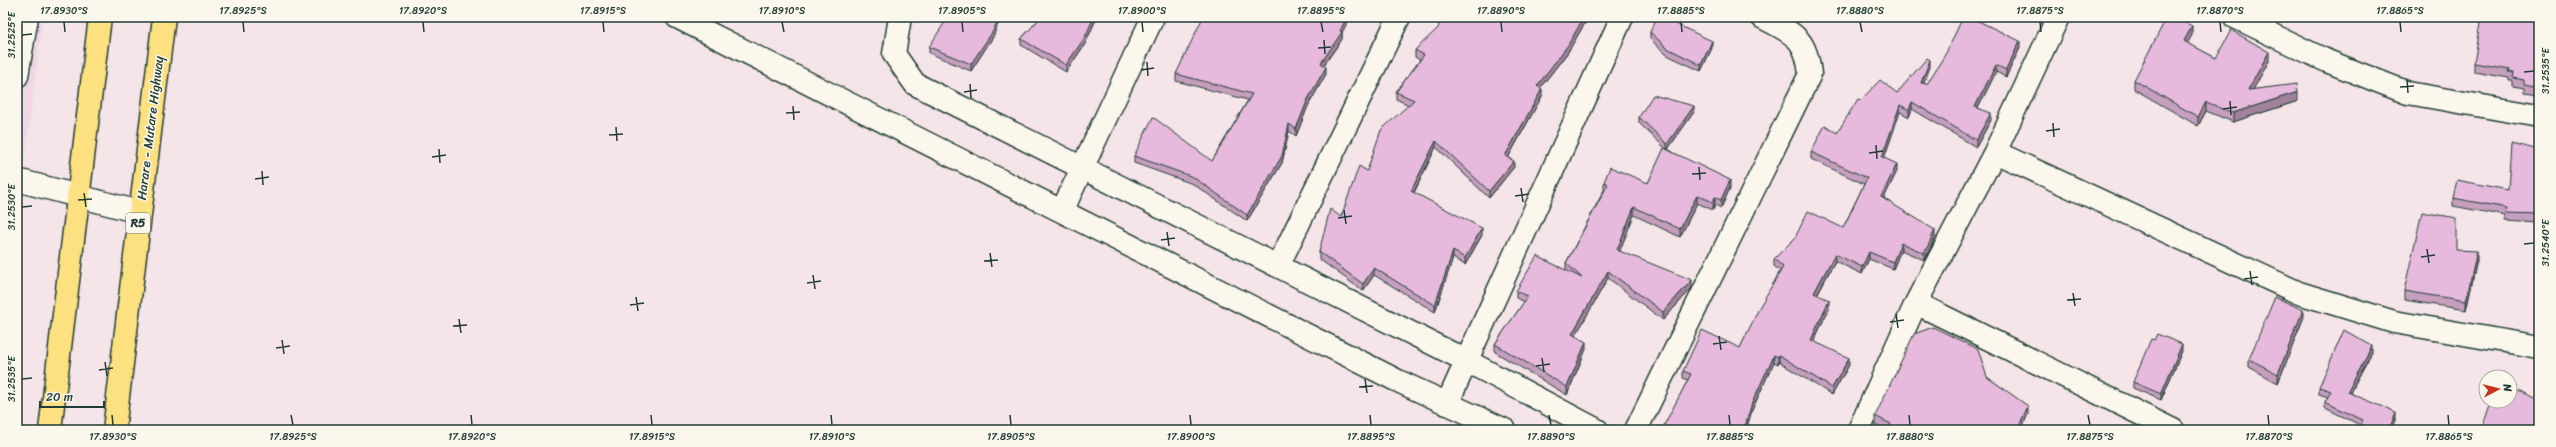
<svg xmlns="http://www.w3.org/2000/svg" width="2556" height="447" font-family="Sriracha,sans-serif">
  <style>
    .built { fill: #f0d7e5 }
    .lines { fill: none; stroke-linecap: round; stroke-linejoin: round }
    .minor-casing { stroke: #1f3d34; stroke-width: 25 }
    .highway-casing { stroke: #1f3d34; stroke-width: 25 }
    .minor { stroke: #fbf7ec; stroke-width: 22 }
    .highway { stroke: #fde080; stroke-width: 22 }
    .wall { fill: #c69fbe; stroke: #1f3d34 }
    .shaded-wall { fill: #a1829b; stroke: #1f3d34 }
    .building { fill: #e6b9dd; stroke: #1f3d34 }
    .ticks { fill: none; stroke: #1f3d34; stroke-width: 1.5 }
    .labels { text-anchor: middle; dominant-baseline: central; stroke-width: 3; stroke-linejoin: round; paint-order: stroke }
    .shield { fill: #fbf7ec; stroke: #61756b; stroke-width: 1 }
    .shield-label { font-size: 12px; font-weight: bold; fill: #1f3d34 }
    .street-label { font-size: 13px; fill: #1f3d34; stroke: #fbf7ec }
    .neatline { fill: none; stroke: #1f3d34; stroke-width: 1.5 }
    .ticks-label { font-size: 10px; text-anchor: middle; fill: #1f3d34 }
  </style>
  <rect width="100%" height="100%" fill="#f5e4e8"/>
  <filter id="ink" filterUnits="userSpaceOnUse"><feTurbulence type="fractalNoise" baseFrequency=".025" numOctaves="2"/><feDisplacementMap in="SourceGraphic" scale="8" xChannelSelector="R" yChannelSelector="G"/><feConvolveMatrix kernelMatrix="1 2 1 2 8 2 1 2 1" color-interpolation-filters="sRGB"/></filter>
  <g filter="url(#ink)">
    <!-- built -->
    <path class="built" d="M 17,17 L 43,17 L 17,219 Z"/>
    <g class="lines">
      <defs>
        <path id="minor" d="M 677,17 L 1398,381 L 1505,430
          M 900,17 L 894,54 L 915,84 L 1467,361 L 1597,430
          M 2235,17 L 2327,61 L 2408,93 L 2539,116
          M 17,76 L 27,17
          M 1995,152 L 2299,293 L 2394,322 L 2539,347
          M 17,180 L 139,212
          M 1062,211 L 1153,17
          M 1278,266 L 1399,17
          M 1916,303 L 2173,430
          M 1447,404 L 1622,17
          M 1636,430 L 1810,74 C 1806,36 1793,34 1762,17
          M 1859,430 L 1916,303 L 1995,152 L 2058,17"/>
        <path id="highway" d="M 50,430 L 100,17
          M 114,430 L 164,17"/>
      </defs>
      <!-- minor casing -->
      <use href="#minor" class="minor-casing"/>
      <!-- highway casing -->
      <use href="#highway" class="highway-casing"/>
      <!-- minor -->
      <use href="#minor" class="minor"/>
      <!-- highway -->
      <use href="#highway" class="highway"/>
    </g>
    <!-- wall -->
    <path class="wall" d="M 1041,17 L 1097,17 L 1085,44 L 1066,72 L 1021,45 L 1021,39 Z
      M 1585,17 L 1585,23 L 1568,52 L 1540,88 L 1542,96 L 1508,158 L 1514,167 L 1489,198 L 1436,147 L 1414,193 L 1482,235 L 1465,265 L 1453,258 L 1435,312 L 1374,275 L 1363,291 L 1319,259 L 1319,252 L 1341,217 L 1367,171 L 1409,105 L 1396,99 L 1396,92 L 1420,60 L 1415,57 L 1415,50 Z
      M 1827,17 L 1840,17 L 1837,22 Z
      M 2539,17 L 2539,95 L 2524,93 L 2524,88 L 2513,86 L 2513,81 L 2509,81 L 2509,78 L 2474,72 L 2474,63 Z
      M 1650,32 L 1712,48 L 1701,71 L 1667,55 L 1650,39 Z
      M 1342,33 L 1342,39 L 1324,65 L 1326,74 L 1308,106 L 1296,136 L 1289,131 L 1282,163 L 1247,221 L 1193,184 L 1134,163 L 1134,156 L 1212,161 L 1248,100 L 1176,81 L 1176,74 Z
      M 2192,35 L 2187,43 L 2216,58 L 2269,61 L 2253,89 L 2298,101 L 2233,122 L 2206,111 L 2198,126 L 2134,89 L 2134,80 Z
      M 993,37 L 971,71 L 929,53 L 929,47 Z
      M 2020,48 L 2006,77 L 1996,72 L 1978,108 L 1991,120 L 1976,147 L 1912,109 L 1909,117 L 1900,112 L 1884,158 L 1897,171 L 1884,198 L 1935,237 L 1929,251 L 1924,260 L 1901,250 L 1893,269 L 1869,259 L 1862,274 L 1835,261 L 1817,295 L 1829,308 L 1814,341 L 1849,365 L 1832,395 L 1779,362 L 1778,364 L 1774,362 L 1752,410 L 1746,430 L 1662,430 L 1688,380 L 1683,378 L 1683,371 L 1740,348 L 1780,271 L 1774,266 L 1774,259 L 1843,228 L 1864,184 L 1811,159 L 1811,152 L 1837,133 L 1861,100 L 1897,93 L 1930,67 L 1923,83 L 1927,84 Z
      M 1694,112 L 1668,149 L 1730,188 L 1721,208 L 1715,205 L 1713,210 L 1697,203 L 1680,237 L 1634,215 L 1619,251 L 1692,288 L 1663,320 L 1608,278 L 1575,336 L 1586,349 L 1567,395 L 1495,352 L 1495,344 L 1524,302 L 1516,298 L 1516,291 L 1566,270 L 1566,263 L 1604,190 L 1604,182 L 1648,183 L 1665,148 L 1639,123 L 1639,117 Z
      M 2539,150 L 2539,223 L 2506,221 L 2506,216 L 2453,206 L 2453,198 L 2508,190 Z
      M 2456,250 L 2477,260 L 2466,310 L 2404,300 L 2404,291 Z
      M 2303,319 L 2278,383 L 2249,367 L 2249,359 Z
      M 2182,351 L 2161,400 L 2133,388 L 2133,382 Z
      M 2372,352 L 2350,393 L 2396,418 L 2360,425 L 2325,408 L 2325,402 L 2328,397 L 2319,394 L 2319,387 Z
      M 1987,377 L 2028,414 L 2021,430 L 1886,430 L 1875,425 L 1875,416 Z"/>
    <!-- shaded-wall -->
    <path class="shaded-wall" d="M 999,17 L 1001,17 L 993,37 L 971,71 L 971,64 Z
      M 1094,17 L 1097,17 L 1085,44 L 1066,72 L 1066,65 Z
      M 1347,17 L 1350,17 L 1342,33 L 1342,39 L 1321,69 L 1321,63 Z
      M 1584,17 L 1585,23 L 1568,52 L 1537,92 L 1537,86 Z
      M 1837,17 L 1840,17 L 1837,22 Z
      M 2192,26 L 2192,35 L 2184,50 L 2184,41 Z
      M 1712,41 L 1712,48 L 1701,71 L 1701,65 Z
      M 2020,41 L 2020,48 L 2006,77 L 2006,70 Z
      M 2269,52 L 2269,61 L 2248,99 L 2248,90 Z
      M 1930,60 L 1930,67 L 1921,90 L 1921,83 Z
      M 1996,65 L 1996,72 L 1975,114 L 1975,107 Z
      M 1326,67 L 1326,74 L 1308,106 L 1296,136 L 1296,129 L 1308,99 Z
      M 1542,89 L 1542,96 L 1505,163 L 1505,156 Z
      M 2298,92 L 2298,101 L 2233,122 L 2233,113 Z
      M 1912,102 L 1912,109 L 1909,117 L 1909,110 Z
      M 2206,102 L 2206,111 L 2198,126 L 2198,117 Z
      M 1900,105 L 1900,112 L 1882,164 L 1882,157 Z
      M 1694,106 L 1694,112 L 1667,150 L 1667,144 Z
      M 1991,113 L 1991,120 L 1976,147 L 1976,140 Z
      M 1289,124 L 1289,131 L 1282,163 L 1247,221 L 1247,215 Z
      M 1436,141 L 1436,147 L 1411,198 L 1411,191 Z
      M 1514,161 L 1514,167 L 1489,198 L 1489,191 Z
      M 1897,164 L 1897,171 L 1881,204 L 1881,197 Z
      M 1730,180 L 1730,188 L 1721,208 L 1721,200 Z
      M 1697,195 L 1697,203 L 1680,237 L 1680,229 Z
      M 1715,197 L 1715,205 L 1713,210 L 1713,202 Z
      M 1634,207 L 1634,215 L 1617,258 L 1617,250 Z
      M 1482,228 L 1482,235 L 1465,265 L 1465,258 Z
      M 1935,230 L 1935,237 L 1929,251 L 1924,260 L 1924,253 Z
      M 1901,243 L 1901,250 L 1893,269 L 1893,262 Z
      M 1453,251 L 1453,258 L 1435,312 L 1435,305 Z
      M 2477,251 L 2477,260 L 2466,310 L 2466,301 Z
      M 1869,252 L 1869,259 L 1862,274 L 1862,267 Z
      M 1835,254 L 1835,261 L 1814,300 L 1814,293 Z
      M 1374,268 L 1374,275 L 1363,291 L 1363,284 Z
      M 1608,271 L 1608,278 L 1572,342 L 1572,334 Z
      M 1692,280 L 1692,288 L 1663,320 L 1663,312 Z
      M 1829,300 L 1829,308 L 1811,347 L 1811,340 Z
      M 2303,310 L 2303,319 L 2278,383 L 2278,374 Z
      M 1586,342 L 1586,349 L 1567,395 L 1567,387 Z
      M 2182,344 L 2182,351 L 2161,400 L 2161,394 Z
      M 2372,346 L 2372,352 L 2347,398 L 2347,392 Z
      M 1774,355 L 1774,362 L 1752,410 L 1746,430 L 1744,430 L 1752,403 Z
      M 1779,355 L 1779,362 L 1778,364 L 1778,357 Z
      M 1849,358 L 1849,365 L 1832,395 L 1832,388 Z
      M 2028,406 L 2028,414 L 2021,430 L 2017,430 Z
      M 2396,412 L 2396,418 L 2391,430 L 2389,430 Z"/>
    <!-- building -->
    <path class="building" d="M 948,17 L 999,17 L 993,31 L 971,64 L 929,47 Z
      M 1041,17 L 1094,17 L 1085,37 L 1066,65 L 1021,39 Z
      M 1203,17 L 1347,17 L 1340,31 L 1342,32 L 1321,63 L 1326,67 L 1308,99 L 1296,129 L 1289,124 L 1282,156 L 1247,215 L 1193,177 L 1134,156 L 1153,117 L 1212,161 L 1252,94 L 1176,74 Z
      M 1442,17 L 1584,17 L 1568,45 L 1537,86 L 1542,89 L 1505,156 L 1514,161 L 1489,191 L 1436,141 L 1411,191 L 1482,228 L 1465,258 L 1453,251 L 1435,305 L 1374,268 L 1363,284 L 1319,252 L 1330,209 L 1341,217 L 1359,166 L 1367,171 L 1381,130 L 1414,100 L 1396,92 L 1424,55 L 1415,50 L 1438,28 Z
      M 1657,17 L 1661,17 L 1712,41 L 1701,65 L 1667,48 L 1650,32 Z
      M 1963,17 L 1970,17 L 2020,41 L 2006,70 L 1996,65 L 1975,107 L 1991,113 L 1976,140 L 1912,102 L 1909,110 L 1900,105 L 1882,157 L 1897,164 L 1881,197 L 1935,230 L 1929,244 L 1924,253 L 1901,243 L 1893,262 L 1869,252 L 1862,267 L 1835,254 L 1814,293 L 1829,300 L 1811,340 L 1849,358 L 1832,388 L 1779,355 L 1778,357 L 1774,355 L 1752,403 L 1744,430 L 1663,430 L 1662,429 L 1691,374 L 1683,371 L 1702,330 L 1740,348 L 1760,306 L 1783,267 L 1774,259 L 1795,238 L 1808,211 L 1843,228 L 1867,178 L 1811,152 L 1825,125 L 1837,133 L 1858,99 L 1861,100 L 1880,80 L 1897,93 L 1927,58 L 1930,60 L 1921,83 L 1927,84 L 1946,53 Z
      M 2167,17 L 2174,17 L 2192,26 L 2184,41 L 2216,58 L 2231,30 L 2269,52 L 2248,90 L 2297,84 L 2298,92 L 2233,113 L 2206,102 L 2198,117 L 2134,80 Z
      M 2482,17 L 2539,17 L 2539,87 L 2524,84 L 2524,80 L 2513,78 L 2514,73 L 2509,72 L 2510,69 L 2474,63 Z
      M 1653,95 L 1694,106 L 1667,144 L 1639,117 Z
      M 2511,143 L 2539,150 L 2539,214 L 2506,213 L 2507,208 L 2453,198 L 2457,180 L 2508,190 Z
      M 1664,148 L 1730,180 L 1721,200 L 1715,197 L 1713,202 L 1697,195 L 1680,229 L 1634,207 L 1617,250 L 1692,280 L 1663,312 L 1608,271 L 1572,334 L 1586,342 L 1567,387 L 1495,344 L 1528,296 L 1516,291 L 1537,256 L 1582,278 L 1566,263 L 1608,184 L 1604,182 L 1610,167 L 1648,183 Z
      M 2422,212 L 2456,218 L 2456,250 L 2477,251 L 2466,301 L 2404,291 Z
      M 2275,297 L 2303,310 L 2278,374 L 2249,359 Z
      M 1933,327 L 1978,349 L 1987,377 L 2028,406 L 2017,430 L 1888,430 L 1891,424 L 1875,416 L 1914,334 Z
      M 2344,330 L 2372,346 L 2347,392 L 2396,412 L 2389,430 L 2357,430 L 2363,420 L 2325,402 L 2331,391 L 2319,387 Z
      M 2157,334 L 2182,344 L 2161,394 L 2133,382 L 2151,339 L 2154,340 Z
      M 2510,388 L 2539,401 L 2539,430 L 2481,430 L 2492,401 L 2510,401 Z"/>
  </g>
  <!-- ticks -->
  <path class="ticks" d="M 64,22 L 65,32M 243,22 L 244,32M 423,22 L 424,32M 603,22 L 604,32M 782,22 L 784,32M 962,22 L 963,32M 1142,22 L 1143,32M 1321,22 L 1323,32M 1501,22 L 1502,32M 1681,22 L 1682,32M 1860,22 L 1862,32M 2040,22 L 2041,32M 2220,22 L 2221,32M 2400,22 L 2401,32M 22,35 L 32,34M 1324,40 L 1325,54M 1318,48 L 1331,47M 1147,62 L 1148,76M 1141,70 L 1154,68M 2524,72 L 2534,71M 2407,80 L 2408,93M 970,84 L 971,98M 2400,87 L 2414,86M 964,92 L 977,90M 2230,101 L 2231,115M 793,106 L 794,120M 2223,109 L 2237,107M 786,113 L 800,112M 2053,123 L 2054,137M 616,127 L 617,141M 2046,131 L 2060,129M 609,135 L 623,134M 1876,145 L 1877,159M 439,149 L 440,163M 1869,153 L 1883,151M 432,157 L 446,155M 1699,167 L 1700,180M 262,171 L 263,185M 1692,174 L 1706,173M 255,179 L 269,177M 1521,188 L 1523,202M 84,193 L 86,207M 1515,196 L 1529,194M 78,200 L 92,199M 22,207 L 32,206M 1344,210 L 1346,224M 1338,218 L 1352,216M 1167,232 L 1169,246M 1161,240 L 1175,238M 2524,244 L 2534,243M 2427,249 L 2429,263M 990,253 L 992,267M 2421,257 L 2435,255M 984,261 L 998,260M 2250,271 L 2252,285M 813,275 L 815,289M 2244,279 L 2258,277M 807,283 L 821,281M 2073,293 L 2075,306M 636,297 L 638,311M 2067,300 L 2081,299M 630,305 L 644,303M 1896,314 L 1898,328M 459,319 L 461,333M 1890,322 L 1904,320M 453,326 L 467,325M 1719,336 L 1721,350M 282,340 L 284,354M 1713,344 L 1727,342M 276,348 L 290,346M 1542,358 L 1544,372M 105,362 L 107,376M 1536,366 L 1550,364M 99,370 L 113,368M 22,379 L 32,378M 1365,379 L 1367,393M 1359,387 L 1373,386M 112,415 L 113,425M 291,415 L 293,425M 471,415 L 472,425M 651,415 L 652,425M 831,415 L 832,425M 1010,415 L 1011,425M 1190,415 L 1191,425M 1370,415 L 1371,425M 1549,415 L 1551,425M 1729,415 L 1730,425M 1909,415 L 1910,425M 2088,415 L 2090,425M 2268,415 L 2269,425M 2448,415 L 2449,425"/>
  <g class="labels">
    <!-- shield labels -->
    <rect class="shield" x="126" y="213" width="24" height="20" rx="3"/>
    <g class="shield-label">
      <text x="138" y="223">R5</text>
    </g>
    <!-- street labels -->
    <g class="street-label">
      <text transform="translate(150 128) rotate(-83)">Harare - Mutare Highway</text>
    </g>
  </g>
  <!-- margin -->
  <rect width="2556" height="447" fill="none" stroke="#fbf7ec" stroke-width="44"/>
  <!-- north arrow -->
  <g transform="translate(2498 389) rotate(83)"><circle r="19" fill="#fbf7ec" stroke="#a3ada2"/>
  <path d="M0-3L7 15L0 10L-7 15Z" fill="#c8321e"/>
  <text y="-6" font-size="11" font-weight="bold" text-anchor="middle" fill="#1f3d34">N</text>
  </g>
  <!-- scale -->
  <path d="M40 401v6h64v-6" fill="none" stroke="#1f3d34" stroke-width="2"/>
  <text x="46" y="401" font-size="12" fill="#1f3d34" stroke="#fbf7ec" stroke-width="3" paint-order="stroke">20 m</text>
  <rect x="22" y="22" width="2512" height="403" class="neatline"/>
  <g class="ticks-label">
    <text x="64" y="14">17.8930°S</text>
    <text x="243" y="14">17.8925°S</text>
    <text x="423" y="14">17.8920°S</text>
    <text x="603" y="14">17.8915°S</text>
    <text x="782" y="14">17.8910°S</text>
    <text x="962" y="14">17.8905°S</text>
    <text x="1142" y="14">17.8900°S</text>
    <text x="1321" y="14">17.8895°S</text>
    <text x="1501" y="14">17.8890°S</text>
    <text x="1681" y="14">17.8885°S</text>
    <text x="1860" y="14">17.8880°S</text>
    <text x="2040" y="14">17.8875°S</text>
    <text x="2220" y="14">17.8870°S</text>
    <text x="2400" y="14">17.8865°S</text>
    <text transform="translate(11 35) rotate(-90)" y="4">31.2525°E</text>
    <text transform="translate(2545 71) rotate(-90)" y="4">31.2535°E</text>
    <text transform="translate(11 207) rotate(-90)" y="4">31.2530°E</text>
    <text transform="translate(2545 243) rotate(-90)" y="4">31.2540°E</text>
    <text transform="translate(11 379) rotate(-90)" y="4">31.2535°E</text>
    <text x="113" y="440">17.8930°S</text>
    <text x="293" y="440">17.8925°S</text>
    <text x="472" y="440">17.8920°S</text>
    <text x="652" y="440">17.8915°S</text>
    <text x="832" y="440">17.8910°S</text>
    <text x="1011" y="440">17.8905°S</text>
    <text x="1191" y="440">17.8900°S</text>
    <text x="1371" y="440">17.8895°S</text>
    <text x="1551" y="440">17.8890°S</text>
    <text x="1730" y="440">17.8885°S</text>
    <text x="1910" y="440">17.8880°S</text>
    <text x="2090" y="440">17.8875°S</text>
    <text x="2269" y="440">17.8870°S</text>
    <text x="2449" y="440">17.8865°S</text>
  </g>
</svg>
